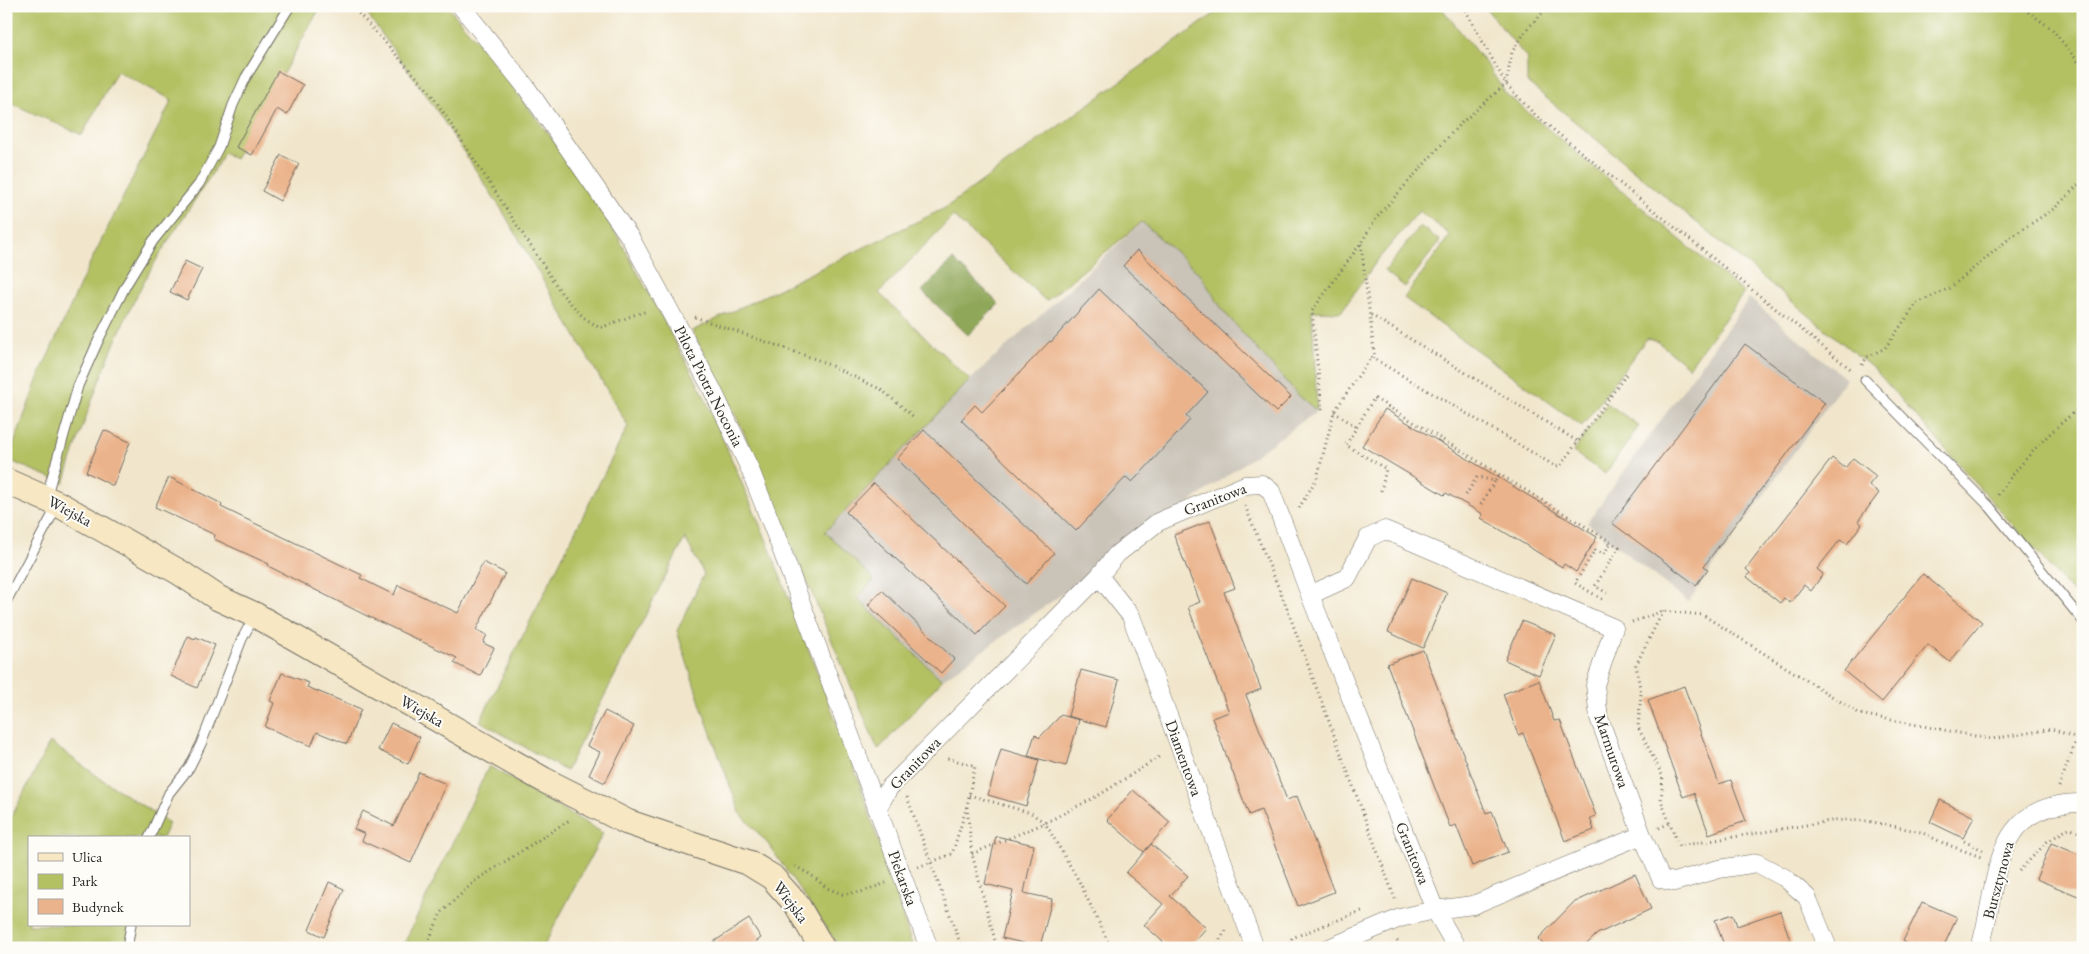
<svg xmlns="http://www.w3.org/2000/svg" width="2089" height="954" font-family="'EB Garamond',serif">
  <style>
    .industrial { fill: #c9c3b8 }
    .green { fill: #b4c163; stroke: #707647 }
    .forest { fill: #8fa759; stroke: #5d6942 }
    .building { fill: #ebb38b }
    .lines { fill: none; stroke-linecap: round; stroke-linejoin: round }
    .lane-casing { stroke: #706c63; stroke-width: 11 }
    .street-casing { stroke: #706c63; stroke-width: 19 }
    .secondary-casing { stroke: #706c63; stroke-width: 27 }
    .path { stroke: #706c63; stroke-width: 3; stroke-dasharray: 1 4; stroke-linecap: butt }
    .lane { stroke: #fff; stroke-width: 9 }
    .street { stroke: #fff; stroke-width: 18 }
    .secondary { stroke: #f7e8c3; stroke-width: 25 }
    .labels { text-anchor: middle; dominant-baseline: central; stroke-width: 4; stroke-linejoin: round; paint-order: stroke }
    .street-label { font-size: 16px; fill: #2b2b2b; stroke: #fdfcf7 }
  </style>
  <rect width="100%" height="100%" fill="#fdfcf7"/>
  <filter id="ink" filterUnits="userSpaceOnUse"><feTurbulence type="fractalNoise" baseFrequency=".02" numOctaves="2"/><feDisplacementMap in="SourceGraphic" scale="10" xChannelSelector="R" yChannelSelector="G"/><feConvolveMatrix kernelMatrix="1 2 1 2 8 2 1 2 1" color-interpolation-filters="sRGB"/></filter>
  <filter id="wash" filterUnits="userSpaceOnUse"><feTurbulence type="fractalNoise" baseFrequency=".0096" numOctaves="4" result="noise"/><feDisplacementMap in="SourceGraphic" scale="20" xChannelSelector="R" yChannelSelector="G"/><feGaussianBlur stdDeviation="1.12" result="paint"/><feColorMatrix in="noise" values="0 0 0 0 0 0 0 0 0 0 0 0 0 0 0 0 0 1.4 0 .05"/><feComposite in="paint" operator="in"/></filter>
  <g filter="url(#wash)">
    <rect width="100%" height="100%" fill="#f1e6cc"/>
    <!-- industrial -->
    <path class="industrial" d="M 1142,222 L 1200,274 L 1224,312 L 1298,395 L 1317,411 L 942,680 L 857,599 L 825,532 L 970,380 Z
      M 1749,298 L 1846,379 L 1688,602 L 1587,523 Z"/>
    <!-- green -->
    <path class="green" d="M 6,6 L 321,6 L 235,159 L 224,153 C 198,199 165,241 140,289 C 108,351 85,417 64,483 L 8,460 L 38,378 L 89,265 L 172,100 L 117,71 L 82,135 L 6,101 Z
      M 358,6 L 447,6 L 483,48 L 562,152 L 618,237 L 702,391 L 766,539 L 859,781 L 913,948 L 840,948 L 768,844 L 740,813 L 701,706 L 677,631 L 704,574 L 685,538 L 566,771 L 480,721 L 628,426 L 502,210 L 427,96 L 368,15 Z
      M 1225,6 L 1440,6 L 1490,69 L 1505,93 L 1744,293 L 1689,367 L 1658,342 L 1647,338 L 1582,426 L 1404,298 L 1450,235 L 1419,211 L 1376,262 L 1341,312 L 1312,311 L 1317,411 L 1298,395 L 1224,312 L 1200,274 L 1142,222 L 1046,301 L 953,216 L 879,293 L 970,380 L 825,532 L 874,579 L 858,599 L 942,680 L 878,750 L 741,426 L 692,331 L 945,208 Z
      M 1484,6 L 2083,6 L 2083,604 L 1876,371 L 1527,82 L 1527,58 Z
      M 1420,226 L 1440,241 L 1405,287 L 1385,271 Z
      M 1607,403 L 1639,426 L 1605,474 L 1573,452 Z
      M 50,742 L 100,778 L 169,823 L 162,838 L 29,838 L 29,925 L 137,925 L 136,948 L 6,948 L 6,827 Z
      M 489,766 L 603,833 L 543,948 L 402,948 Z"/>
    <!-- forest -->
    <path class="forest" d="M 953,259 L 999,304 L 968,335 L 922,291 Z"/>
    <g id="blocks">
      <!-- building -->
      <path class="building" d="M 278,71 L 303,85 L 287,115 L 277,109 L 252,155 L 236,147 Z
        M 281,155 L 299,164 L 280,201 L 262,191 Z
        M 1137,250 L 1291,397 L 1276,412 L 1123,266 Z
        M 185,261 L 202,269 L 187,300 L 170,292 Z
        M 1099,289 L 1208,392 L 1186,416 L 1190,420 L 1140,474 L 1132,482 L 1126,477 L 1076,531 L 961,420 L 975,405 L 982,412 L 1050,341 L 1051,342 Z
        M 1745,344 L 1825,403 L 1704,566 L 1708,569 L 1696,585 L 1612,523 Z
        M 1385,409 L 1597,537 L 1576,572 L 1564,564 L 1562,567 L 1481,518 L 1483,514 L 1446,493 L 1444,495 L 1362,446 Z
        M 104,430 L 130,442 L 113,486 L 86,472 Z
        M 924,430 L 1054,553 L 1026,584 L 897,459 Z
        M 1832,458 L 1845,468 L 1853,458 L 1876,476 L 1869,485 L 1879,493 L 1858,521 L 1862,524 L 1847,544 L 1840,540 L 1817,569 L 1823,574 L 1811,591 L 1804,585 L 1790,603 L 1784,598 L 1780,603 L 1747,577 L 1750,573 L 1746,569 Z
        M 169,477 L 222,504 L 221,507 L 362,575 L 360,578 L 394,595 L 398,585 L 458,613 L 483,562 L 505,573 L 476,630 L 487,635 L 483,643 L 494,648 L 480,676 L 454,663 L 457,658 L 365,615 L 268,566 L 269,564 L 214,539 L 215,535 L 155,507 Z
        M 874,483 L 1005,606 L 977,635 L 846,512 Z
        M 1210,521 L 1235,588 L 1224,592 L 1261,689 L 1246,695 L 1287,800 L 1297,796 L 1334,892 L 1298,906 L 1261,810 L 1249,815 L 1212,718 L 1229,712 L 1188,607 L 1200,602 L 1174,535 Z
        M 1923,574 L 1982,622 L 1950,662 L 1928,645 L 1882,702 L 1844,671 Z
        M 1412,578 L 1447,593 L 1423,648 L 1388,632 Z
        M 882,590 L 954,659 L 941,673 L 868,605 Z
        M 1522,621 L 1556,635 L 1539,675 L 1505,660 Z
        M 188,636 L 195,639 L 196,637 L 215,645 L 197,688 L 171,676 Z
        M 1423,650 L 1486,813 L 1492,811 L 1508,852 L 1472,866 L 1456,825 L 1450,827 L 1387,664 Z
        M 1081,670 L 1119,680 L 1106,727 L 1068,716 Z
        M 282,673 L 309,683 L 307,687 L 361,709 L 347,744 L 317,732 L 311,746 L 265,727 L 274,703 L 270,701 Z
        M 1539,680 L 1554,721 L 1560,720 L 1596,816 L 1590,818 L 1594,830 L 1565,841 L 1523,733 L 1518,735 L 1503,694 Z
        M 1684,686 L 1719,784 L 1731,780 L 1746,821 L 1709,834 L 1694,793 L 1683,797 L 1648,700 Z
        M 605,711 L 634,726 L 605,783 L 589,775 L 600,752 L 587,746 Z
        M 1061,715 L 1079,720 L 1066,766 L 1028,756 L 1035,734 L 1039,738 Z
        M 391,723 L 420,737 L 408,764 L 378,750 Z
        M 1001,749 L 1039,760 L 1026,806 L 988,795 Z
        M 419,772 L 446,784 L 411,863 L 362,841 L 365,834 L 354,829 L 363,811 L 394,826 Z
        M 1133,790 L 1170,822 L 1144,852 L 1107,820 Z
        M 1940,800 L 1974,817 L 1963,838 L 1930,822 Z
        M 996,836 L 1034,845 L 1024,893 L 1052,899 L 1040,947 L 1002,938 L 1013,891 L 985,884 Z
        M 2051,843 L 2083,856 L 2083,898 L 2036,879 Z
        M 1151,844 L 1188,876 L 1170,896 L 1206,928 L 1189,948 L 1170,948 L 1144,925 L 1163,904 L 1126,873 Z
        M 1635,874 L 1651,909 L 1597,934 L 1583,948 L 1547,948 L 1538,939 L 1573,903 Z
        M 329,882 L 344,889 L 324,937 L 309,930 Z
        M 1922,902 L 1957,917 L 1943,948 L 1904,948 L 1906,943 L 1903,941 Z
        M 1780,911 L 1793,948 L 1725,948 L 1715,920 L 1733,914 L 1737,926 Z
        M 749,919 L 761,938 L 747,948 L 704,948 Z"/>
    </g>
  </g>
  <g filter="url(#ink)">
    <use href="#blocks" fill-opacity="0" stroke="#706c63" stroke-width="1"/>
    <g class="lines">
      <defs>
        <path id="lane" d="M 1865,380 L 1990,507 L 2083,621
          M 46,498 L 78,386 L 99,339 L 126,285 L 153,241 L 199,184 L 219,147 L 233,105 L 246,77 L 290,6
          M 6,602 L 57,506
          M 149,838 L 169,793 L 189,768 L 201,744 L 242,639 L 255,615
          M 127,948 L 131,925"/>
        <path id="street" d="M 461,6 L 526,87 L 631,239 L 712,389 L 749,467 L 779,543 L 929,948
          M 1099,576 L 1131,616 L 1255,948
          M 1310,595 L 1347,578 L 1368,538 L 1385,530 L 1614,628 L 1595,685 L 1599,718 L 1642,835 L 1661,879 L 1674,882 L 1719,869 L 1757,863 L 1785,878 L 1807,897 L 1828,948
          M 877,809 L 889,788 L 1099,576 L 1117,554 L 1158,522 L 1245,485 L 1262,484 L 1271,491 L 1310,595 L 1435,910 L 1457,948
          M 1329,948 L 1400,918 L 1435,910 L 1473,905 L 1642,835
          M 1980,948 C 2000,882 1988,802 2083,803"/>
        <path id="secondary" d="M 6,481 L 58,504 L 179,572 L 218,598 L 255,615 L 544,780 L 627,822 L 749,863 L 772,877 L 797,905 L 822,948"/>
      </defs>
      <!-- lane casing -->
      <use href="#lane" class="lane-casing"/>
      <!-- street casing -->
      <use href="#street" class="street-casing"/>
      <!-- secondary casing -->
      <use href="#secondary" class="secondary-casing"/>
      <!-- path -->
      <path class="path" d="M 352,6 L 430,92 L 562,294 L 583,317 L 600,328 L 634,315 L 648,311
        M 1463,6 L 1506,84 L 1535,115 L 1853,371
        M 2020,6 L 2052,29 L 2083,68
        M 1361,244 L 1375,359
        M 1371,315 L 1577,441
        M 695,317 L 821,361 L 882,390 L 915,418
        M 1862,365 L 1867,357 L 1885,348 L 1917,303 L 1950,288 L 2011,237 L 2055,208 L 2083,180
        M 1322,410 L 1312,311 L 1361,243 L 1377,217 L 1459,125 L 1506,84 L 1512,52 L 1528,28 L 1549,6
        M 1334,412 L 1357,427
        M 1381,491 L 1386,469 L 1346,445 L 1374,398 L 1619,547 L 1595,586 L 1607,593
        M 1466,495 L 1477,477 L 1495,481 L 1500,474
        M 1998,495 C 2024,458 2048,433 2083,405
        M 1481,504 L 1495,481
        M 1245,506 L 1286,606 L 1395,899
        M 1299,508 L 1317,478 L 1334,412 L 1371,357 L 1555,466 L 1560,466 L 1563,462 L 1628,372
        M 1590,548 L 1595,550
        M 1602,599 L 1575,583 L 1595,550 L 1604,554 L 1611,542
        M 1663,611 L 1636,665 L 1641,694 L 1638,727 L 1663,777 L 1661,801 L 1679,846 L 1836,820 L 1868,821 L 1921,832 L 1943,843 L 1981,857
        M 1632,622 L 1663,611 L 1703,615 L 1860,714 L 1991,739 L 2052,729 L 2083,740
        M 2059,787 L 2077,738
        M 969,795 L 1031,813 L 1045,823 L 1079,881 L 1111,948
        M 907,797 L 962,948
        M 967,807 L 972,854 L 997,948
        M 1659,828 L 1670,823
        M 1964,841 L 1984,851
        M 972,854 L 1045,823 L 1101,794 L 1162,755
        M 795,866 L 811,875 L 827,888 L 842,894 L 861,892 L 886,883
        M 918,867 L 952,854 L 967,806 L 975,766 L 947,758
        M 2019,871 L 2047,842 L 2069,828 L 2083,834
        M 1397,941 L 1403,948
        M 425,948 L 441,913 L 475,881 L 571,819
        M 1214,948 L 1227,929
        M 1287,948 L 1292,938 L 1364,910"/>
      <!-- lane -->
      <use href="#lane" class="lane"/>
      <!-- street -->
      <use href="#street" class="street"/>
      <!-- secondary -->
      <use href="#secondary" class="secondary"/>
    </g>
  </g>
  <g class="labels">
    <!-- street labels -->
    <g class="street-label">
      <text transform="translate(709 386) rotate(63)">Pilota Piotra Noconia</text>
      <text transform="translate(1215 499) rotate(-21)">Granitowa</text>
      <text transform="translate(70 511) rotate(28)">Wiejska</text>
      <text transform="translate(422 711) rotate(30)">Wiejska</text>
      <text transform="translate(1612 751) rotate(71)">Marmurowa</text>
      <text transform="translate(1184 758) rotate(70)">Diamentowa</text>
      <text transform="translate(915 763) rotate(-46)">Granitowa</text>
      <text transform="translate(1413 853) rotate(68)">Granitowa</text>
      <text transform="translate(903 878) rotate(70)">Piekarska</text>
      <text transform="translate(1998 880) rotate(-75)">Bursztynowa</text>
      <text transform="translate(791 902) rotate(53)">Wiejska</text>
    </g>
  </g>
  <!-- margin -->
  <rect width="2089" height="954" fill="none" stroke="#fdfcf7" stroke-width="25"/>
  <!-- legend -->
  <rect x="28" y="836" width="162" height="90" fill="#fdfcf7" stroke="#a9a8a5"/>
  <rect x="38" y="853" width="25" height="8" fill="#f7e8c3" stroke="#a9a8a5"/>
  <text x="72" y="862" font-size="15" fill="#2b2b2b">Ulica</text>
  <rect x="38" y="874" width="25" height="15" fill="#b4c163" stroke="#a9a8a5"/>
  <text x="72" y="886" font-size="15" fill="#2b2b2b">Park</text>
  <rect x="38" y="899" width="25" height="15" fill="#ebb38b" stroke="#a9a8a5"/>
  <text x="72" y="912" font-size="15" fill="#2b2b2b">Budynek</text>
</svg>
